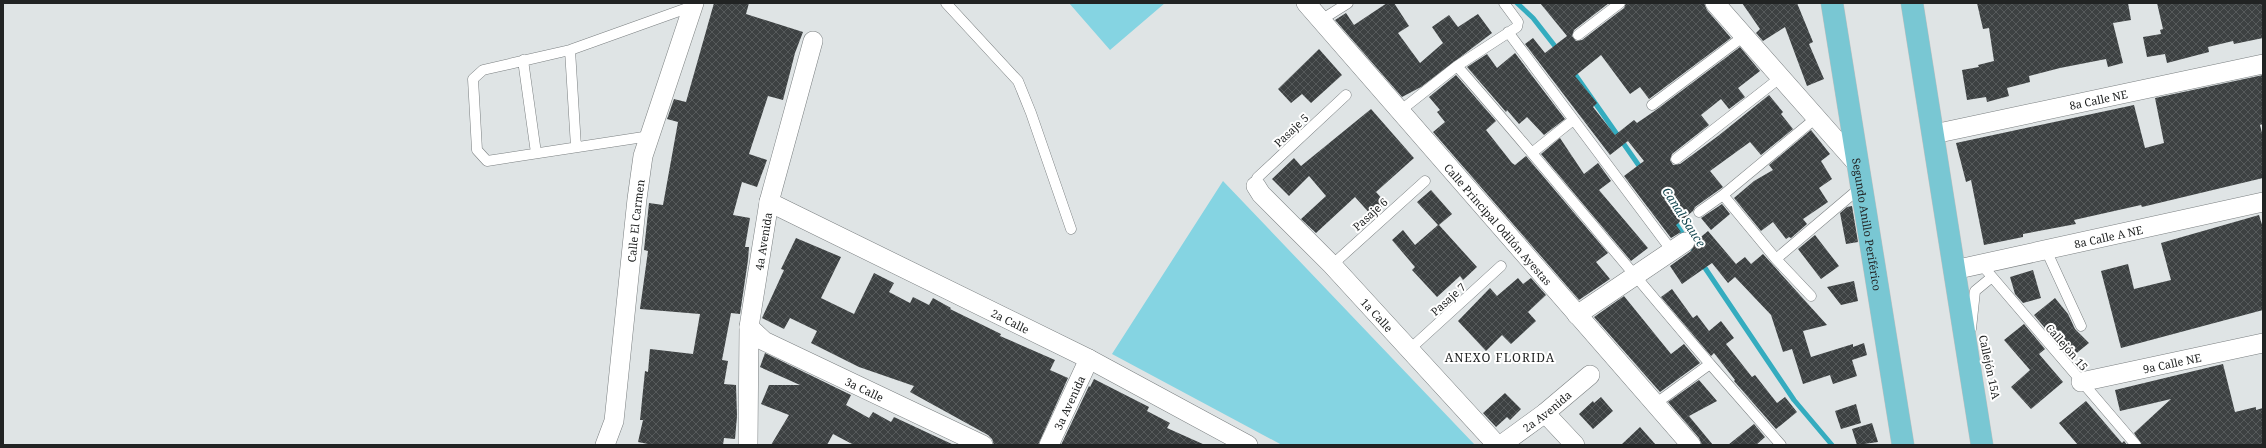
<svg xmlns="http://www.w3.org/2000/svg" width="2266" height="448" font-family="'Noto Serif',serif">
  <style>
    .green { fill: #85d4e2 }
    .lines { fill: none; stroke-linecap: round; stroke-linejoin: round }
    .stream { stroke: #34acbf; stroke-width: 5 }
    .building { fill: url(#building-cross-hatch) }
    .service-casing { stroke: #7a7f80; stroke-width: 11 }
    .minor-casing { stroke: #7a7f80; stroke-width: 20 }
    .primary-casing { stroke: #c1c1c1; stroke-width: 23 }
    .service { stroke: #fff; stroke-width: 10 }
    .minor { stroke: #fff; stroke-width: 19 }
    .primary { stroke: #79c7d3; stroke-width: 22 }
    .labels { text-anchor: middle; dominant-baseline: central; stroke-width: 4; stroke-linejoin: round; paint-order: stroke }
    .street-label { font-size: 11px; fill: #212323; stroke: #fff }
    .water-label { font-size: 12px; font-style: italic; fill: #164851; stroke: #fff }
    .neighbourhood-label { font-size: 12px; letter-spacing: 1px; fill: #212323; stroke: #fff }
  </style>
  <defs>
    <pattern id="building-cross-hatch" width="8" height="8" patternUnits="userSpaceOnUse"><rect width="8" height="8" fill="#3d4142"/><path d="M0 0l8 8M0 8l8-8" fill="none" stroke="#565a5b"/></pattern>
  </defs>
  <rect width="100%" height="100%" fill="#dfe4e5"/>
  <!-- green -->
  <path class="green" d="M 1069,3 L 1165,3 L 1110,50 Z
    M 1223,181 L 1475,445 L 1282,445 L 1112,354 Z"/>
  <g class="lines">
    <!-- stream -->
    <path class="stream" d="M 1517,3 L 1533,18 L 1558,50
      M 1572,70 L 1642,170
      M 1673,219 L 1696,254
      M 1701,262 L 1794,400 L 1832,445"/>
  </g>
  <!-- building -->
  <path class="building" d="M 714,3 L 749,3 L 746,14 L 803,32 L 795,53 L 783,100 L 768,96 L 749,154 L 767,160 L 757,187 L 742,182 L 733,215 L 750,218 L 745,247 L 749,247 L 748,260 L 740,314 L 731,313 L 722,360 L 728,361 L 724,384 L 736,385 L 737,416 L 735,439 L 724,438 L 723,445 L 653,445 L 638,442 L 643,420 L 640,420 L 645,371 L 648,372 L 650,349 L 693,354 L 700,314 L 640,309 L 648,251 L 644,250 L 649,203 L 663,205 L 678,122 L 667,119 L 674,99 L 686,102 Z
    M 1387,3 L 1394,3 L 1409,26 L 1398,33 L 1420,63 L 1443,43 L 1432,27 L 1449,15 L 1458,27 L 1478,14 L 1492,33 L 1421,87 L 1402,97 L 1335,20 L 1346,13 L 1354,25 Z
    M 1540,3 L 1609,3 L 1574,30 L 1572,36 L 1576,41 L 1582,40 L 1624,8 L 1626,3 L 1704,3 L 1707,10 L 1731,38 L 1649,99 L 1640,87 L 1630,94 L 1601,55 L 1575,76 L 1597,103 L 1593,107 L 1615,135 L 1634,120 L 1637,123 L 1656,110 L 1740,47 L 1760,71 L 1738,88 L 1745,97 L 1729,109 L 1721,99 L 1701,115 L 1709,125 L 1672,154 L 1670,160 L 1673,165 L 1680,164 L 1718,136 L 1769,95 L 1783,112 L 1781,114 L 1793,129 L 1761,155 L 1750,142 L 1710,171 L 1723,187 L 1695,207 L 1693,211 L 1676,225 L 1681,232 L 1671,238 L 1624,176 L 1644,161 L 1628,141 L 1610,155 L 1525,44 L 1533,38 L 1545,53 L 1567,36 Z
    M 1742,3 L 1797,3 L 1813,42 L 1809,44 L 1824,79 L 1807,86 L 1785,27 L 1763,41 L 1756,33 L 1760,29 Z
    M 1977,3 L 2128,3 L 2131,20 L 2113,23 L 2123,63 L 2108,67 L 2106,59 L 2060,68 L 2029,76 L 2030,82 L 2007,88 L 2009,96 L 1987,102 L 1986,97 L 1967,100 L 1962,70 L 1979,67 L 1978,65 L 1994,61 L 1989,28 L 1983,29 Z
    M 2157,3 L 2263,3 L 2263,38 L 2234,44 L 2233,41 L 2208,47 L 2209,52 L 2167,63 L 2165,54 L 2147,57 L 2143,37 L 2161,34 L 2160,30 L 2163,29 Z
    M 1319,49 L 1342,75 L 1311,103 L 1302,94 L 1291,103 L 1278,89 Z
    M 1515,53 L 1565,119 L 1544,135 L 1527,117 L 1519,124 L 1507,110 L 1506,112 L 1467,67 L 1487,54 L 1497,68 Z
    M 1456,75 L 1496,121 L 1486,130 L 1512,163 L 1515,165 L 1526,156 L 1608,253 L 1596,262 L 1610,279 L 1579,300 L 1433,132 L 1445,122 L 1437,112 L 1440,110 L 1429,97 Z
    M 2263,75 L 2263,124 L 2260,125 L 2263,137 L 2263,178 L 2142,207 L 2141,205 L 2074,220 L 2076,224 L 2023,234 L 2023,237 L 1984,245 L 1971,180 L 1966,182 L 1956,143 L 2134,105 L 2145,148 L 2164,143 L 2155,98 Z
    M 1371,109 L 1414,158 L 1376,192 L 1386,203 L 1372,216 L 1355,197 L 1316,233 L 1301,219 L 1326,196 L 1309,176 L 1289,196 L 1272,179 L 1294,158 L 1301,166 Z
    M 1811,130 L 1830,154 L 1821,161 L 1832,179 L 1819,188 L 1828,202 L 1803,219 L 1807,224 L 1791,238 L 1789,237 L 1786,239 L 1773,222 L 1761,231 L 1734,198 L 1754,181 L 1773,170 L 1769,165 Z
    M 1560,138 L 1584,174 L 1598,163 L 1611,181 L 1599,190 L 1648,248 L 1631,261 L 1541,154 Z
    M 1431,190 L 1452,214 L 1439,225 L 1477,267 L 1463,280 L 1460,276 L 1437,297 L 1412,270 L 1415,267 L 1392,240 L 1403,230 L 1415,245 L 1438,225 L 1417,202 Z
    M 1722,204 L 1730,214 L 1711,230 L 1701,218 Z
    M 1852,206 L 1858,242 L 1846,244 L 1840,213 L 1847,207 Z
    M 2259,215 L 2263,228 L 2263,310 L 2121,348 L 2101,271 L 2128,264 L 2134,289 L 2171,280 L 2161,243 Z
    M 1708,231 L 1736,264 L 1745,257 L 1751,264 L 1763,254 L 1827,325 L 1803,331 L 1811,357 L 1853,344 L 1853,347 L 1864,343 L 1867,355 L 1852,360 L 1857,376 L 1833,384 L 1830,375 L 1803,384 L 1792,349 L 1783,352 L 1771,315 L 1735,277 L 1728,283 L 1712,263 L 1682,284 L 1670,266 L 1691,251 L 1696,241 Z
    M 1815,235 L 1839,266 L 1821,279 L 1798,249 Z
    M 796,238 L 841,257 L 821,298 L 854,314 L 874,273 L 894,283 L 889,292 L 910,303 L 913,297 L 929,305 L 933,298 L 951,308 L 950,309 L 1001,334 L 1000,336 L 1055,360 L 1050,370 L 1068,378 L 1038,445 L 994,445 L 992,439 L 988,435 L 910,392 L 914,386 L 859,367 L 811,343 L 817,331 L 790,318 L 784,329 L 762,318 L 784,270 L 781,269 Z
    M 2033,270 L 2041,298 L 2023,303 L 2015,294 L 2010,277 Z
    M 1518,278 L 1523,284 L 1531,278 L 1546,295 L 1528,312 L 1536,321 L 1511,344 L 1502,335 L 1486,351 L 1458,321 L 1490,288 L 1497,296 Z
    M 1854,281 L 1858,301 L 1841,305 L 1827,287 Z
    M 1672,289 L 1693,318 L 1697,315 L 1709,331 L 1721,321 L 1734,338 L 1726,344 L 1752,377 L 1755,375 L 1777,403 L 1785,397 L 1797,412 L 1776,429 L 1734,381 L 1735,380 L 1714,353 L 1711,356 L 1661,297 Z
    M 1624,296 L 1671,354 L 1684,344 L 1700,363 L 1660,392 L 1594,317 Z
    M 2055,298 L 2068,314 L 2075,329 L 2089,343 L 2073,356 L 2058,338 L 2055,340 L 2034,315 Z
    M 2024,324 L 2045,349 L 2039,354 L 2063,382 L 2031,409 L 2011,387 L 2030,370 L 2004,340 Z
    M 765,353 L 851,395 L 846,405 L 869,418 L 873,412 L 891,422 L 894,417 L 954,445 L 854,445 L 833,434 L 827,445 L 771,445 L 789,415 L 761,404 L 769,385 L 800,385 L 760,367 Z
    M 2223,364 L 2235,412 L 2256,407 L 2256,410 L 2263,408 L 2263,445 L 2142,445 L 2134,433 L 2171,399 L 2120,411 L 2115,390 Z
    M 1094,379 L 1149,407 L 1147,411 L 1170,423 L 1167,428 L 1205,445 L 1061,445 L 1089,386 L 1090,387 Z
    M 1699,380 L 1717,401 L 1689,416 L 1713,445 L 1702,445 L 1699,438 L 1668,402 Z
    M 1505,393 L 1521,409 L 1510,420 L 1507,417 L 1496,427 L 1483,413 Z
    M 1601,397 L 1613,411 L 1593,429 L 1579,414 L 1593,401 L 1594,403 Z
    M 2086,401 L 2122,443 L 2124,441 L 2127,445 L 2078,445 L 2059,423 Z
    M 1856,404 L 1861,423 L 1841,429 L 1835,411 Z
    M 1872,423 L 1878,442 L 1857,445 L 1852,429 Z
    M 1754,424 L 1765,437 L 1756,445 L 1728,445 Z
    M 1640,427 L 1656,445 L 1621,445 Z"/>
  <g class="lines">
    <defs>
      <path id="service" d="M 946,3 L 1018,81 L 1031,113 L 1071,229
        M 1321,20 L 1348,3
        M 1508,32 L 1672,251
        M 1578,35 L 1620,3
        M 570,50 L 576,147
        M 523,60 L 536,153
        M 1457,66 C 1543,164 1625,265 1710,364 L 1655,404
        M 1652,105 L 1744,36
        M 1400,111 L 1457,66 L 1517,27 L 1518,22 L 1504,3
        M 650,136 L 487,161 L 477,150 L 473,79 L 483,70 L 570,50 L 693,6
        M 1533,152 L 1572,121
        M 1676,159 L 1781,77
        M 1256,186 L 1257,178 L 1346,95
        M 1723,195 L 1776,259 L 1861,187
        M 1699,212 L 1723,195 L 1816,118
        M 2046,250 L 2081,326
        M 1776,259 L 1811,296
        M 1981,264 L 2136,445
        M 1332,265 L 1425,181
        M 1971,329 L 1975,291 L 1992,277
        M 1410,349 L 1501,266
        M 1710,364 L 1781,445"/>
      <g id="minor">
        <path id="s1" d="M 1306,3 L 1691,445"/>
        <path d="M 1715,3 L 1859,166"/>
        <path id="s2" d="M 1934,134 L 2263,64"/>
        <path id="s3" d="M 1256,186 L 1261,194 L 1332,265 L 1497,445"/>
        <path id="s4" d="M 769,202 L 1089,359 L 1248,445"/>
        <path id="s5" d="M 1954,270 L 2263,202"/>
        <path d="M 1577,315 L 1685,242"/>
        <path id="s6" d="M 749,327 L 764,341 L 983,445"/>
        <path id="s7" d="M 2081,382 L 2263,343"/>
        <path d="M 1545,413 L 1575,445"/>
        <path id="s8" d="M 605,445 L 614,421 L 637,199 L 643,156 L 694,3"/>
        <path id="s9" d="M 748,445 L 749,327 L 769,202 L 813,41"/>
        <path id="s10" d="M 1049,445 L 1089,359"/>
        <path id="s11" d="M 1501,445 L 1545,413 L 1590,375"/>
      </g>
      <g id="primary">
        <path id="s12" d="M 1832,3 L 1903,445"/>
        <path d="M 1912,3 L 1982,445"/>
      </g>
    </defs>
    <!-- service casing -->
    <use href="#service" class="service-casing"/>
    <!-- minor casing -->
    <use href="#minor" class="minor-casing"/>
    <!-- primary casing -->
    <use href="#primary" class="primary-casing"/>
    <!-- service -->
    <use href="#service" class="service"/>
    <!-- minor -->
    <use href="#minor" class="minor"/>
    <!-- primary -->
    <use href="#primary" class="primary"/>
  </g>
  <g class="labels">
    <!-- street labels -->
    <g class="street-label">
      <text stroke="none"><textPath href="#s2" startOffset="168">8a Calle NE</textPath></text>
      <text transform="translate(1291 130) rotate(-43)">Pasaje 5</text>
      <text transform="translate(1370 214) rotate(-42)">Pasaje 6</text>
      <text stroke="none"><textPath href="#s8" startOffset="227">Calle El Carmen</textPath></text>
      <text stroke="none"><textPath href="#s1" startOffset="293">Calle Principal Odilón Ayestas</textPath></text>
      <text stroke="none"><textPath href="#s12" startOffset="224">Segundo Anillo Periférico</textPath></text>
      <text stroke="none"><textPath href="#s5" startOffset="158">8a Calle A NE</textPath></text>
      <text stroke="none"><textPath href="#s9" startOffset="205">4a Avenida</textPath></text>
      <text transform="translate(1448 299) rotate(-42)">Pasaje 7</text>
      <text stroke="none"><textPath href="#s3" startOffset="177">1a Calle</textPath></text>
      <text stroke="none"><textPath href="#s4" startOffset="269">2a Calle</textPath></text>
      <text transform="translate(2067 347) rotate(49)">Callejón 15</text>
      <text stroke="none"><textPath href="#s7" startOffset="93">9a Calle NE</textPath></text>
      <text transform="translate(1990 367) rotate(78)">Callejón 15A</text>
      <text stroke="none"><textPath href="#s6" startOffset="132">3a Calle</textPath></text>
      <text stroke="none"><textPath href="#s10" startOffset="47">3a Avenida</textPath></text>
      <text stroke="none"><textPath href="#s11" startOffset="57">2a Avenida</textPath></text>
    </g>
    <!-- water labels -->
    <g class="water-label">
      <text transform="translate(1684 217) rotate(57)">Canal Sauce</text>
    </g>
    <!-- neighbourhood labels -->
    <g class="neighbourhood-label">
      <text x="1500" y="357">ANEXO FLORIDA</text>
    </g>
  </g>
  <!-- border -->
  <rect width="2266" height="448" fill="none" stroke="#212323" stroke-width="8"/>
</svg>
